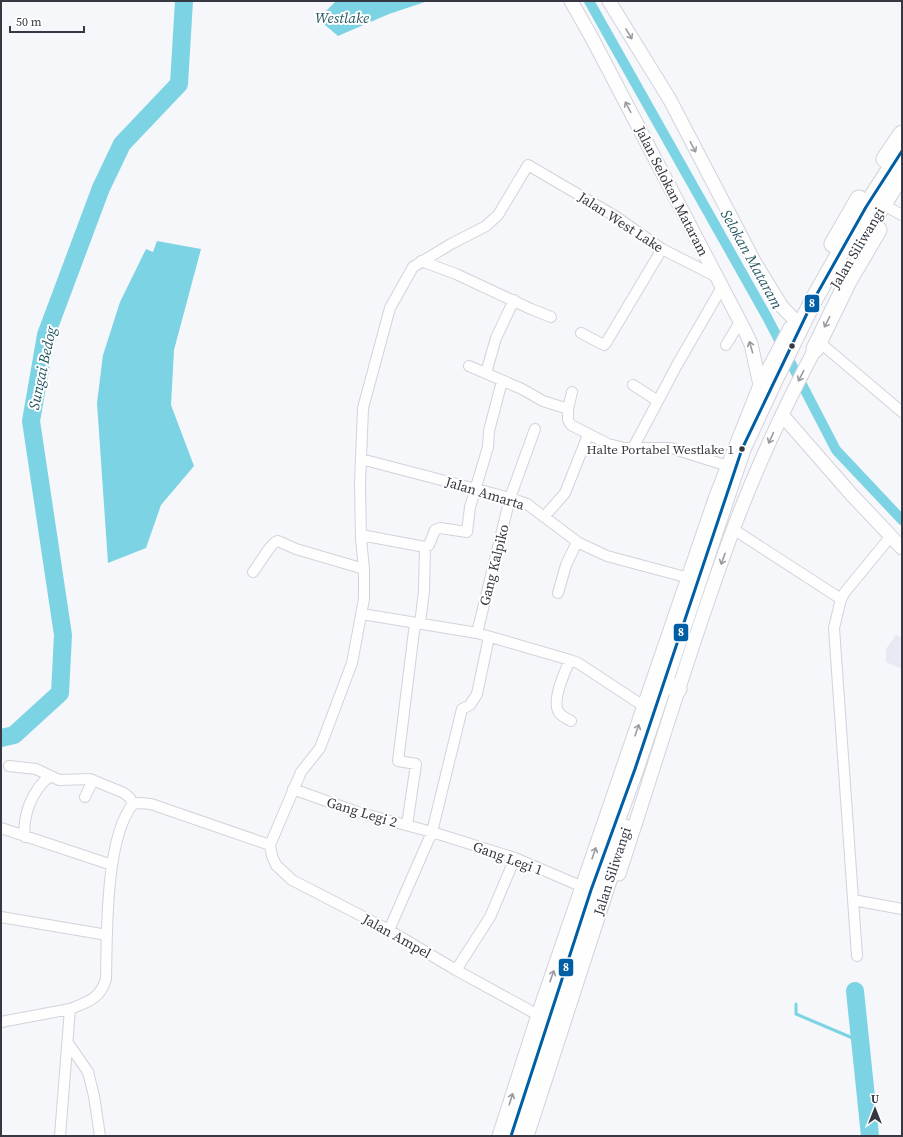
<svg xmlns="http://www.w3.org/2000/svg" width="903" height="1137" font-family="'Source Serif 4',serif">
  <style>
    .built { fill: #e7e9f3 }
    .water { fill: #7cd3e3 }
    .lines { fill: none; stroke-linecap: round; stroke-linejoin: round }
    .stream { stroke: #7cd3e3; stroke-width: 3 }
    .canal { stroke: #7cd3e3; stroke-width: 10 }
    .river { stroke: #7cd3e3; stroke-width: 18 }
    .minor-casing { stroke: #d2d3db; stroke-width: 12 }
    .tertiary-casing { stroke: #d2d3db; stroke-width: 15 }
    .trunk-casing { stroke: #d2d3db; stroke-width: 19 }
    .minor { stroke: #fefefe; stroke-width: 10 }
    .tertiary { stroke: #fefefe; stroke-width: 13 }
    .trunk { stroke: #fefefe; stroke-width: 17 }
    .bus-1-casing { stroke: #fff; stroke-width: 6 }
    .bus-1 { stroke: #005ea5; stroke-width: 3 }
    .oneway { stroke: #9a9ba0 }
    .bus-dot { fill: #363843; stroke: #fff; stroke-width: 1.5 }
    .labels { text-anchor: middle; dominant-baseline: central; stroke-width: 4; stroke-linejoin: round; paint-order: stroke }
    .bus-label { font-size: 13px; fill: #363843; stroke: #fff; text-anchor: end }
    .street-label { font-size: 14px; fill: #363843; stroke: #fff }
    .water-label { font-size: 15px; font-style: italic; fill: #265962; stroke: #fff }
    .line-badge { stroke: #fff; stroke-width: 1.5 }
    .badge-label { font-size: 11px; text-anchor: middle; font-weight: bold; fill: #fff }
  </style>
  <rect width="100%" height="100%" fill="#f6f7fb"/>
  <!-- built -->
  <path class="built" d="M 896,635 L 902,638 L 902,669 L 886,662 L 886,649 Z"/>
  <!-- water -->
  <path class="water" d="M 336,1 L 428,1 L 389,14 L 338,36 L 318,19 Z
    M 157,241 L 201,249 L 174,350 L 171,405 L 194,466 L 161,505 L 146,548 L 108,563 L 97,403 L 103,355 L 120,302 L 146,249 L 153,252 Z"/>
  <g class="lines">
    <!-- stream -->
    <path class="stream" d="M 796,1004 L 796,1014 L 855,1039"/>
    <!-- canal -->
    <path class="canal" d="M 589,1 L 767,317 L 836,450 L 902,520"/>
    <!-- river -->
    <path class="river" d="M 1,738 L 14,735 L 60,693 L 63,635 L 31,421 L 46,335 L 101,188 L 122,144 L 179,84 L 184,1
      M 855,991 L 870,1136"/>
    <defs>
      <path id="minor" d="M 891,209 L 902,215
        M 421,261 L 456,274 L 531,309 L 551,317
        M 581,333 L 604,345 L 606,343 L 662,249
        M 818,341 L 902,412
        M 726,345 L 740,322
        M 469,366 L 522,389 L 543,401 L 568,409 L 568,420 L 571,425 L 608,444 L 625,448 L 671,448 L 728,466
        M 486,373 L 496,338 L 514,300
        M 633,385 L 658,401
        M 568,409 L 572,392
        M 633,448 L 677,365 L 722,287
        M 361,459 L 510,498 L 527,504 L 579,543 L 607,556 L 689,578
        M 544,517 L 565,493 L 588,435
        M 733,529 L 841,599
        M 361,535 L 425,547 L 429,545 L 435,530 L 440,528 L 467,532 L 470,507 L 488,447 L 489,431 L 502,381
        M 253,572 C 259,565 271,542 278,541 L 296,549 L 364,569
        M 558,593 L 566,565 L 577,542
        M 362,614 L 477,633 L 570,660 L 578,663 L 645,707
        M 420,624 L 424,591 L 425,547
        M 477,633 L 510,498 L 535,429
        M 570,660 C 565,671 550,703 560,714 C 563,717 568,719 571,721
        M 9,766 L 36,769 L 59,780 L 90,779 L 124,793 L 130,798 L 133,804
        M 293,789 L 357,812 L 432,832 L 515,858 L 583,887
        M 85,797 L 93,780
        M 407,825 L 416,764 L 398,761 L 415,623
        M 1,828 L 112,865
        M 25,837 C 22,815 33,789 50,776
        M 270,845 L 301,772 L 320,748 L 352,663 L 364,599 L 364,569 L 361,539 L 360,483 L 363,408 L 390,308 L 413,267 L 451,244 L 486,226 L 498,215 L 528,165 L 615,216 L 662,249 L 715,276
        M 270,845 L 272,856 L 276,865 L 292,880 L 389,930 L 456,970 L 538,1015
        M 853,900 L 902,909
        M 1,917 L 107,935
        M 389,930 L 432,832 L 462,709 L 470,705 L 477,694 L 489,637
        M 857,956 L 834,628 L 841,599 L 845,592 L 891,536
        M 456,970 L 490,917 L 515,858
        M 1,1022 L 70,1009
        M 68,1043 L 88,1072 L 94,1096 L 100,1136
        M 60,1136 L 70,1009 C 88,1002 100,999 106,979 C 107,935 105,838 133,804 L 140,803 L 151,804 L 270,845"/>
      <path id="tertiary" d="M 571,1 L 593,40 L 745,331 L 751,344 L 760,385
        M 609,1 L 670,100 L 755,263 L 782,307 L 795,320
        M 782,415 L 851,494 L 902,548
        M 619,874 C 657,759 691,643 733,530 C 756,468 784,408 815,349
        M 499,1136 L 538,1015 L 716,496 L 760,385 L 790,328"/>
      <path id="trunk" d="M 885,159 L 902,134
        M 861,239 L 902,174
        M 833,244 L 859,199
        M 815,349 L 848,281 L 878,230
        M 673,687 L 678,689
        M 511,1136 L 591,890 L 635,769 L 742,449 L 773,382 L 813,301 L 866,207 L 902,151
        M 525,1136 L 625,828"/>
    </defs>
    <!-- minor casing -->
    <use href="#minor" class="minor-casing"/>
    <!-- tertiary casing -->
    <use href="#tertiary" class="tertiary-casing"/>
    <!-- trunk casing -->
    <use href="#trunk" class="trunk-casing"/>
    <!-- minor -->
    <use href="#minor" class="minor"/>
    <!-- tertiary -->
    <use href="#tertiary" class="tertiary"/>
    <!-- trunk -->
    <use href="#trunk" class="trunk"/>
    <defs>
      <path id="bus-1" d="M 511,1136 L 591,890 L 635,769 L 742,449 L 813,301 L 866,207 L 902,151"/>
    </defs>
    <!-- bus-1 casing -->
    <use href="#bus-1" class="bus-1-casing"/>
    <!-- bus-1 -->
    <use href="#bus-1" class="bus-1"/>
  </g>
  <!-- one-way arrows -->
  <defs><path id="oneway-shaft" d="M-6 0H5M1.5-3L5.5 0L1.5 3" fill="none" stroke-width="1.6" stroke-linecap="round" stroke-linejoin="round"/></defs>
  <g class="oneway">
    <use href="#oneway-shaft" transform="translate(629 34) rotate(59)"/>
    <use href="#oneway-shaft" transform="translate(628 107) rotate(-118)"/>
    <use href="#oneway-shaft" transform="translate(693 147) rotate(62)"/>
    <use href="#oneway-shaft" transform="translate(827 322) rotate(117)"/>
    <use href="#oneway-shaft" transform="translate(751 347) rotate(-106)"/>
    <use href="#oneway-shaft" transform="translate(801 376) rotate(117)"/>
    <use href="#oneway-shaft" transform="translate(771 438) rotate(114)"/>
    <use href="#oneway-shaft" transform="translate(723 559) rotate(110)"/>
    <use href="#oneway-shaft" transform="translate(637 730) rotate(-71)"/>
    <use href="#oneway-shaft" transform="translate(594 853) rotate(-71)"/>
    <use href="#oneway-shaft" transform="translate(552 976) rotate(-70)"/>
    <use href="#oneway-shaft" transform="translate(511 1099) rotate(-72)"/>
  </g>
  <!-- markers -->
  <g class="bus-dot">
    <circle cx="792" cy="346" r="3.5"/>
    <circle cx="742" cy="449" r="3.5"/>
  </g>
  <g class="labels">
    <!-- bus labels -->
    <g class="bus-label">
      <text x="734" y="449">Halte Portabel Westlake 1</text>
    </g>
    <!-- street labels -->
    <g class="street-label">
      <text transform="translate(672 191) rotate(63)">Jalan Selokan Mataram</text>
      <text transform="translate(621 222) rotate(33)">Jalan West Lake</text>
      <text transform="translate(857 248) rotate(-59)">Jalan Siliwangi</text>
      <text transform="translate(485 493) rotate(17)">Jalan Amarta</text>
      <text transform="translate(494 565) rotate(-76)">Gang Kalpiko</text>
      <text transform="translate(362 812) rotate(17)">Gang Legi 2</text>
      <text transform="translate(508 858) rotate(20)">Gang Legi 1</text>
      <text transform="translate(612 871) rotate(-72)">Jalan Siliwangi</text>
      <text transform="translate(397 936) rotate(29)">Jalan Ampel</text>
    </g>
    <!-- water labels -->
    <g class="water-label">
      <text x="342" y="17">Westlake</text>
      <text transform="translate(752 259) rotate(61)">Selokan Mataram</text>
      <text transform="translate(42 368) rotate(-78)">Sungai Bedog</text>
    </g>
  </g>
  <g class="line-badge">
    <rect x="804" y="294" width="16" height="19" rx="4" fill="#005ea5"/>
    <rect x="673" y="623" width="16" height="19" rx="4" fill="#005ea5"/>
    <rect x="558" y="958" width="16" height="19" rx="4" fill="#005ea5"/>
  </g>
  <g class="badge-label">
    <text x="812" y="307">8</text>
    <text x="681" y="636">8</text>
    <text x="566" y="971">8</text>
  </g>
  <!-- border -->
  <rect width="903" height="1137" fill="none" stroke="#363843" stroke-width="4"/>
  <!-- north arrow -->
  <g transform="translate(875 1109)" stroke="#ffffff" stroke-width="3" paint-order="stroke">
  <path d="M0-3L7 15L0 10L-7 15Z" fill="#363843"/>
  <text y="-6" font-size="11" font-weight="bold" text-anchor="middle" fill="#363843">U</text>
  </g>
  <!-- scale -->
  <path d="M10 26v6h74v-6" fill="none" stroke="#363843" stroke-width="2"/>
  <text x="16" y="26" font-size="12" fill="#363843" stroke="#ffffff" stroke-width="3" paint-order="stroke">50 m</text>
</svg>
